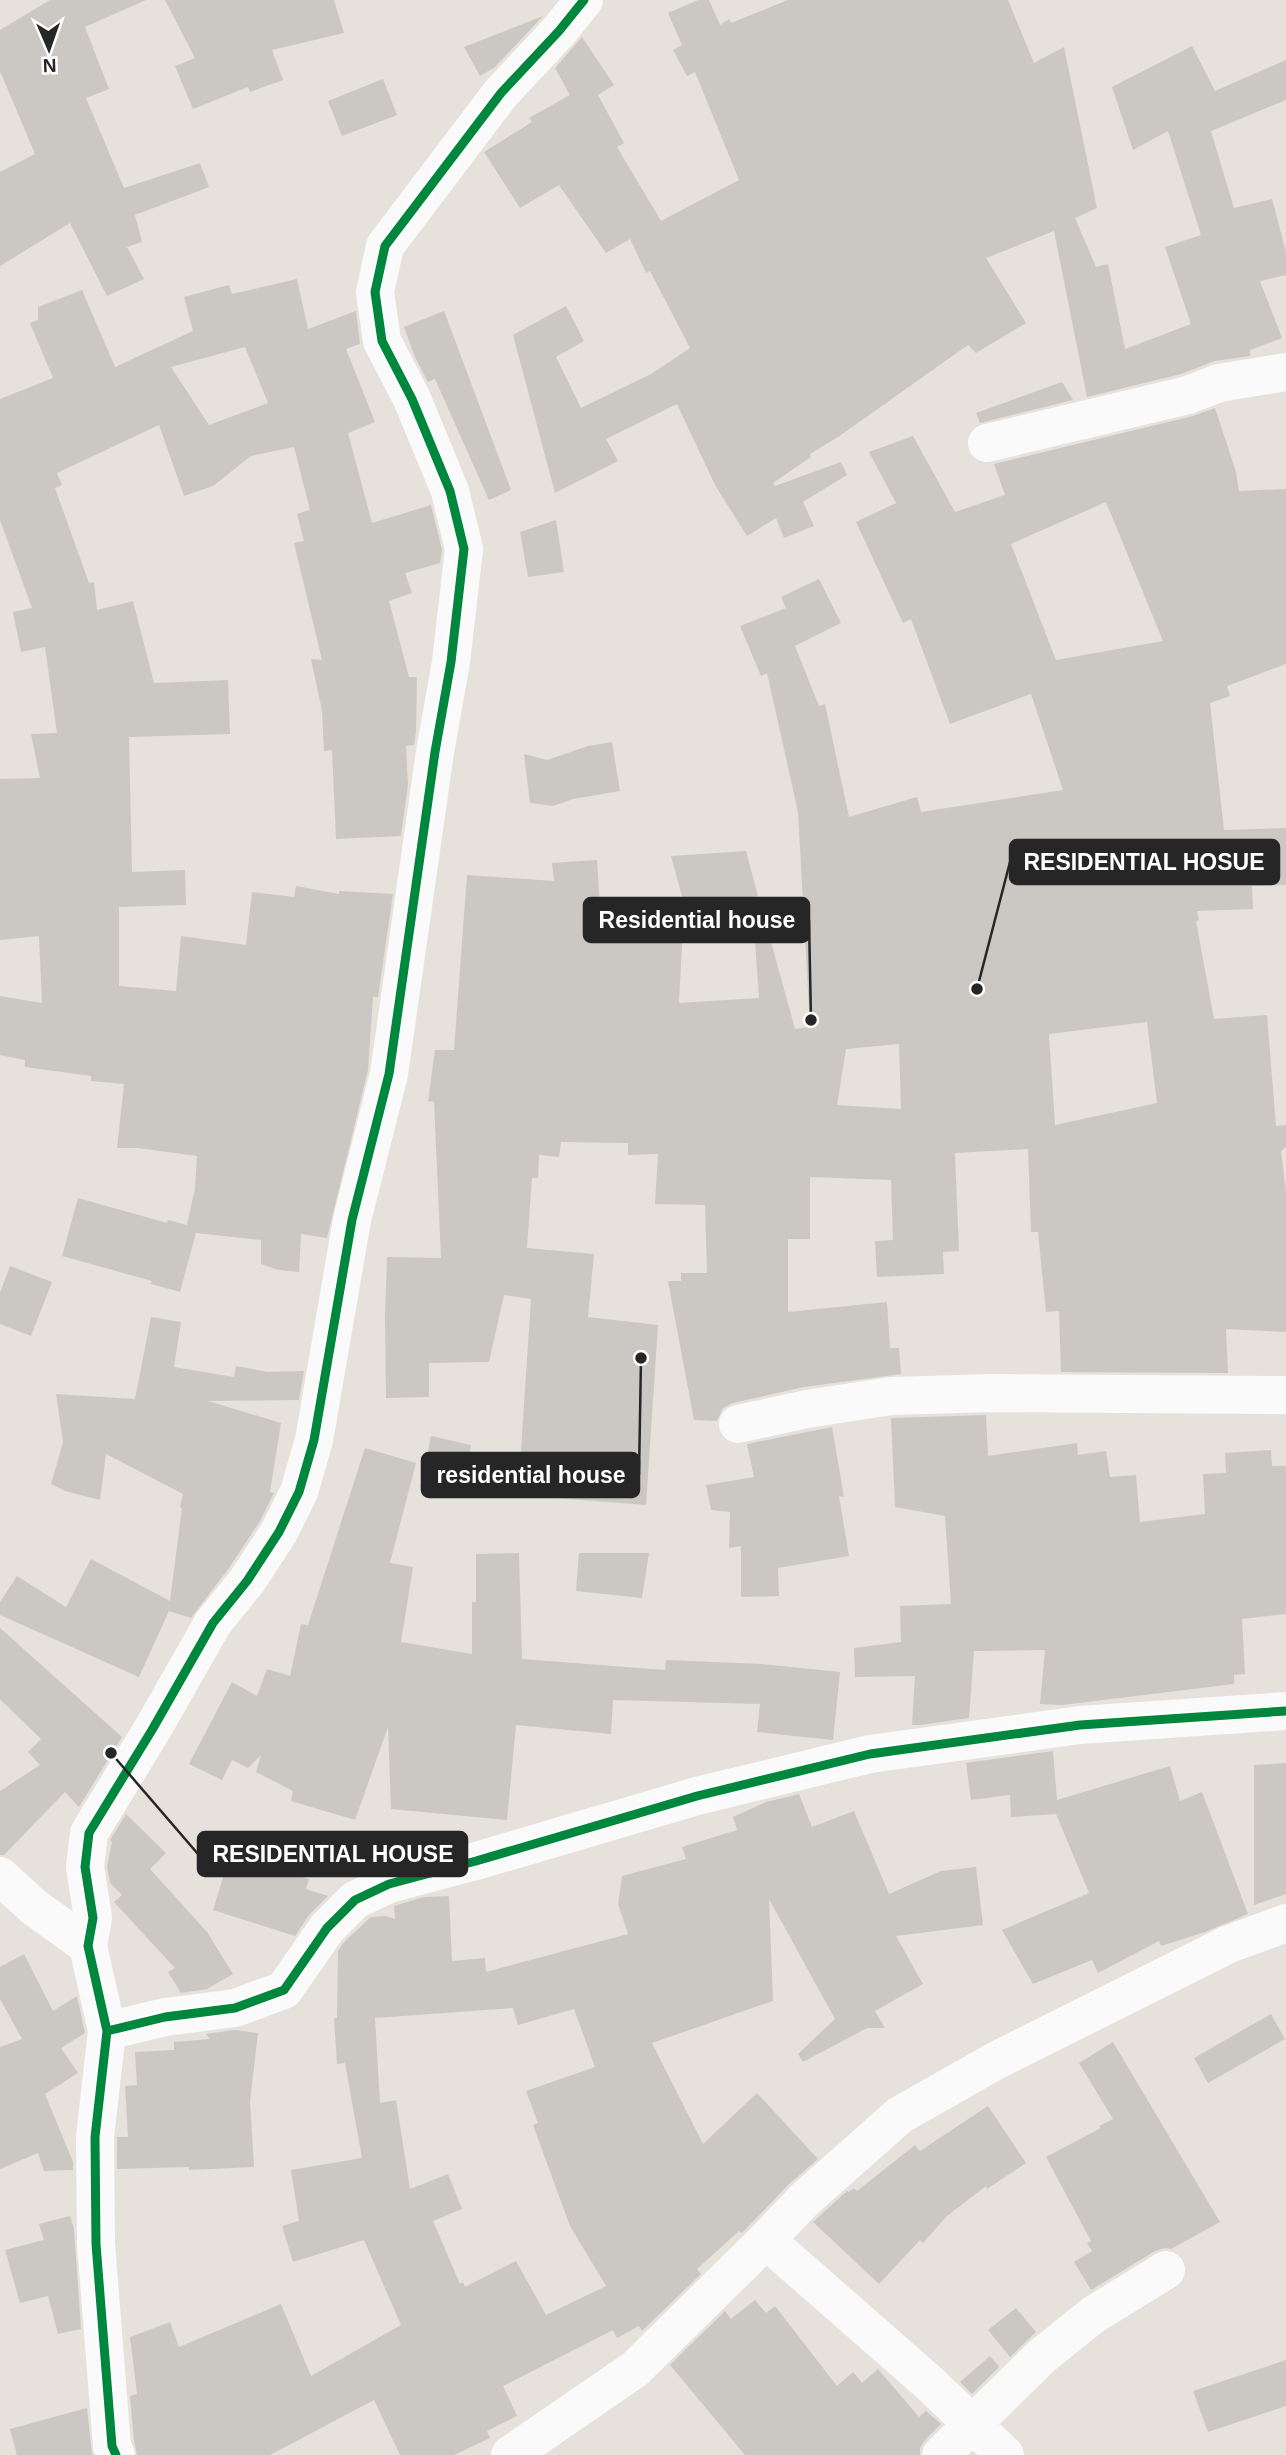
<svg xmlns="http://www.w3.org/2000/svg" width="1286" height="2455" font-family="Helvetica,sans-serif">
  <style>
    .building { fill: #cbc7c2; fill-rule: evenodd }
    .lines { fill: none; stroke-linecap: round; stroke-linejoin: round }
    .minor { stroke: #fbfafa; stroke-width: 38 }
    .cycleway-casing { stroke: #fff; stroke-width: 13 }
    .cycleway { stroke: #00873e; stroke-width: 9 }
    .leader { fill: none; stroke: #262626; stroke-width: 2.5 }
    .callout-dot { fill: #262626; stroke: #fff; stroke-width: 2.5 }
    .callout { fill: #262626; stroke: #262626; stroke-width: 2.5 }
    .callout-label { font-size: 23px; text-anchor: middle; font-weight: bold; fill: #fff }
  </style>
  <rect width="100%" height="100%" fill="#e6e1db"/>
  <!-- building -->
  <path class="building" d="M 50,0 L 146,0 L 85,27 L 109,89 L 86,98 L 124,188 L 200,163 L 209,187 L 135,215 L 142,242 L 127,247 L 144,279 L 107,296 L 70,223 L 0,266 L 0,172 L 35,154 L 0,71 L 0,30 Z
    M 165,0 L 334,0 L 344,33 L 272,50 L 283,80 L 250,92 L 248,87 L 193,109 L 175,66 L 195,58 Z
    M 698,0 L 709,0 L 720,25 L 729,19 L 731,23 L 788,0 L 1008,0 L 1034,63 L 1064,47 L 1097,208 L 1075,218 L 1096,267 L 1108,264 L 1125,349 L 1191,324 L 1165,247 L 1201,235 L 1168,131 L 1133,150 L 1112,87 L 1192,46 L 1215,91 L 1286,60 L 1286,100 L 1211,131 L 1234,208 L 1272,199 L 1286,252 L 1286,275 L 1260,281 L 1282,338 L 1250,350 L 1250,356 L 1215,361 L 1181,374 L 1087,397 L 1054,231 L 986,258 L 1026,323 L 976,353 L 968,345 L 838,437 L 810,454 L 811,457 L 773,483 L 775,486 L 841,462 L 847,475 L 803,502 L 814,526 L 784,538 L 776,518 L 747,536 L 715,485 L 677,404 L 606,439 L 618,461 L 555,493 L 513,335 L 566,306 L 584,341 L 556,357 L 581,408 L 651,374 L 690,348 L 650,271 L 646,273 L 630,239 L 606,253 L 559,185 L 520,208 L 484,152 L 532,122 L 529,118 L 570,95 L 555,68 L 582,37 L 614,85 L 598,95 L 624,143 L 617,147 L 661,221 L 739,180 L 695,72 L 687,76 L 673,50 L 682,45 L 668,13 Z
    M 543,16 L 495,67 L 480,76 L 464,47 Z
    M 383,79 L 397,115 L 342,136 L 328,101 Z
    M 297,279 L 308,329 L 356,311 L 360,344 L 346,349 L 375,422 L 348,433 L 372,523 L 431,505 L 442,550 L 440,563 L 405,573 L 412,593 L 389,601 L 409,677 L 417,677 L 416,732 L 414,745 L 406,746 L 408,784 L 401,836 L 336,839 L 332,750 L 324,751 L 322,711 L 311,659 L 322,660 L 294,543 L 304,541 L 297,514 L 310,510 L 294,447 L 251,456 L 213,486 L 184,496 L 159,425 L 57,473 L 62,485 L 55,488 L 89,583 L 94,582 L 97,610 L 133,601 L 154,683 L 228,680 L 230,734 L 129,737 L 132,872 L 185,870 L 186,905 L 119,907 L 119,986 L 176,991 L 181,936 L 246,945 L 252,892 L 294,897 L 296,886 L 339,894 L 339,891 L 393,894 L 378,997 L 373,997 L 368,1070 L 327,1238 L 301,1234 L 299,1272 L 278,1270 L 261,1264 L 261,1240 L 196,1233 L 180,1292 L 151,1284 L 152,1281 L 62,1256 L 78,1198 L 167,1223 L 168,1220 L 187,1225 L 195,1188 L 197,1156 L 138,1148 L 117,1148 L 124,1084 L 91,1081 L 91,1076 L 25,1067 L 25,1060 L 0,1055 L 0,996 L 42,1003 L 39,936 L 0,940 L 0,779 L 40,778 L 31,734 L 57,733 L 45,647 L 21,652 L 13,612 L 32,608 L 0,520 L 0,399 L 53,378 L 30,323 L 38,320 L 38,307 L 82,290 L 115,367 L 193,331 L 184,297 L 229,285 L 232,294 ZM 245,347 L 268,403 L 209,425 L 171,367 Z
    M 444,311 L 511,490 L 489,500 L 435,379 L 428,382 L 415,357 L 404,327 Z
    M 1062,382 L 1073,400 L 980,423 L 976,413 Z
    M 1215,408 L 1236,472 L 1239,491 L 1286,489 L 1286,664 L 1227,686 L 1230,696 L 1210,703 L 1224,830 L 1286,828 L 1286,885 L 1252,886 L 1253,909 L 1197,911 L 1199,920 L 1196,921 L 1214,1019 L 1267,1015 L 1276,1126 L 1286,1125 L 1286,1147 L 1281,1151 L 1286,1191 L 1286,1332 L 1226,1329 L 1228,1373 L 1061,1372 L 1059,1311 L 1046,1312 L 1038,1232 L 1031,1232 L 1028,1149 L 955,1153 L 959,1251 L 943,1252 L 944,1274 L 877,1277 L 875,1241 L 893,1240 L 891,1180 L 810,1177 L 810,1239 L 788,1239 L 788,1312 L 887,1302 L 890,1348 L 899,1348 L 901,1374 L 804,1387 L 733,1403 L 723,1408 L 717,1421 L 694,1420 L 668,1281 L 681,1281 L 681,1273 L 707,1273 L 705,1205 L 655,1204 L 658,1154 L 628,1155 L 628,1143 L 561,1142 L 559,1157 L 539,1155 L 538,1178 L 532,1178 L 527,1248 L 594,1254 L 588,1317 L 658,1325 L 646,1505 L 518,1495 L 531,1299 L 504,1295 L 489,1362 L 429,1363 L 429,1397 L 386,1398 L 385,1317 L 387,1257 L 441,1258 L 434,1102 L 428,1101 L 435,1050 L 454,1050 L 467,875 L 554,881 L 552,863 L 597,860 L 601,925 L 683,925 L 679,1003 L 759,998 L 755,941 L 770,938 L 795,1029 L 810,1027 L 798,812 L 767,673 L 761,676 L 740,626 L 786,608 L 781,597 L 819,579 L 841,623 L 795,646 L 819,706 L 825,704 L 849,817 L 917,797 L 921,812 L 1063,790 L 1031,694 L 950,724 L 911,619 L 903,623 L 856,522 L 896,503 L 869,452 L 913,436 L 955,512 L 1005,495 L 994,464 L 1193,416 ZM 1106,502 L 1163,641 L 1056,660 L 1011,544 ZM 1147,1022 L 1157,1103 L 1055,1125 L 1049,1034 ZM 899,1044 L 901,1109 L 837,1105 L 846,1049 Z
    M 556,520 L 564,572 L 528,577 L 520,532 Z
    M 612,742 L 620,791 L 573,799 L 553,806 L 530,803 L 524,754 L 547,760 L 588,746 Z
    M 746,851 L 758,896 L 687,915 L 671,856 Z
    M 10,1266 L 52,1282 L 31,1336 L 0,1324 L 0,1293 Z
    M 151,1317 L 181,1322 L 174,1367 L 234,1377 L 236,1366 L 268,1372 L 304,1371 L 299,1400 L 208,1401 L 281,1423 L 270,1492 L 274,1493 L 260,1521 L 229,1568 L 191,1618 L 169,1611 L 139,1677 L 0,1615 L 0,1602 L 17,1576 L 66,1607 L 91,1559 L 170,1601 L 182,1508 L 180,1507 L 183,1494 L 106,1454 L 100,1500 L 65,1491 L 51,1484 L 63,1442 L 56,1394 L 135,1399 Z
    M 986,1415 L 988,1456 L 1077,1443 L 1078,1455 L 1106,1451 L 1110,1477 L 1136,1475 L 1140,1522 L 1205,1514 L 1203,1474 L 1226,1473 L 1225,1453 L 1271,1450 L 1272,1466 L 1286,1466 L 1286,1614 L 1242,1619 L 1245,1674 L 1234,1675 L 1234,1684 L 1062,1705 L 1040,1704 L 1045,1650 L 974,1651 L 969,1718 L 920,1725 L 912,1725 L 915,1676 L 855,1677 L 854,1648 L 901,1642 L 900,1606 L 951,1604 L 945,1516 L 895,1507 L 891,1418 Z
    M 832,1427 L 844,1497 L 839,1496 L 849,1556 L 778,1568 L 779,1596 L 741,1597 L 741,1546 L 729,1548 L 730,1512 L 711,1510 L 706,1485 L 754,1477 L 747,1444 Z
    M 431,1436 L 471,1445 L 460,1495 L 420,1487 Z
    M 365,1448 L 416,1463 L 390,1563 L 413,1567 L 401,1642 L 472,1654 L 472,1602 L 476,1602 L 476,1554 L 519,1553 L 522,1659 L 665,1670 L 666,1660 L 762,1664 L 840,1672 L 833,1740 L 757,1732 L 760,1704 L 613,1700 L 611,1734 L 516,1725 L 507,1820 L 391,1809 L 388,1727 L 355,1820 L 291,1801 L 293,1791 L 256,1772 L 261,1755 L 248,1768 L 232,1760 L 222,1780 L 189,1764 L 232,1682 L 257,1696 L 267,1669 L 290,1676 L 301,1624 L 308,1625 Z
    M 579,1553 L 649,1553 L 642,1598 L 576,1591 Z
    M 0,1628 L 122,1737 L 79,1807 L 65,1792 L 4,1855 L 0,1855 L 0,1791 L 40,1765 L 28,1752 L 41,1739 L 0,1699 Z
    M 1053,1751 L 1057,1800 L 1170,1766 L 1180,1801 L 1202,1792 L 1248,1914 L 1205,1932 L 1161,1946 L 1159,1941 L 1098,1973 L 1092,1960 L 1033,1984 L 1002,1930 L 1089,1893 L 1056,1814 L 1011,1817 L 1010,1795 L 971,1800 L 966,1763 Z
    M 1286,1763 L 1286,1894 L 1254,1905 L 1254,1765 Z
    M 799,1794 L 812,1827 L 854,1811 L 889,1894 L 941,1871 L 976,1867 L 983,1925 L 896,1936 L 923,1984 L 875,2011 L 885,2028 L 867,2028 L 803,2062 L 798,2054 L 835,2019 L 769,1899 L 773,2001 L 652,2043 L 703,2144 L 757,2093 L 818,2159 L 788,2185 L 742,2233 L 739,2231 L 697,2269 L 701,2274 L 642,2331 L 639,2326 L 617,2338 L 613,2330 L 503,2386 L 517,2416 L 487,2431 L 490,2438 L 454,2455 L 400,2455 L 374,2400 L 270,2455 L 137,2455 L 134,2441 L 130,2396 L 137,2394 L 130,2337 L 170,2322 L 179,2347 L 281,2304 L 311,2376 L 401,2325 L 364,2240 L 293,2262 L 282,2226 L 299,2221 L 291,2170 L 362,2158 L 345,2063 L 337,2064 L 334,2018 L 337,2018 L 338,1951 L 344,1942 L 371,1917 L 385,1916 L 395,1919 L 394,1906 L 397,1905 L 424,1897 L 449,1896 L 452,1961 L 485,1958 L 486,1972 L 628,1934 L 618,1904 L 622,1876 L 686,1859 L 682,1847 L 737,1830 L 733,1817 L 766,1802 ZM 513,2008 L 518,2025 L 574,2009 L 595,2067 L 526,2091 L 538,2123 L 533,2125 L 570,2226 L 606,2286 L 546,2315 L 516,2261 L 465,2287 L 463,2282 L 460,2284 L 433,2221 L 462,2209 L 448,2174 L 410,2189 L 396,2100 L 380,2103 L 375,2018 Z
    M 126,1814 L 166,1853 L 150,1869 L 207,1932 L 233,1974 L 207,1989 L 181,1993 L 168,1972 L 175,1968 L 114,1902 L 122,1895 L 110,1883 L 107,1867 L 112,1842 L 110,1840 Z
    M 230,1855 L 309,1879 L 306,1889 L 328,1896 L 309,1915 L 295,1936 L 213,1910 Z
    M 24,1954 L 53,2011 L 77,1996 L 85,2033 L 61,2048 L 78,2073 L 45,2094 L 73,2162 L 73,2170 L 44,2171 L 38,2153 L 0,2169 L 0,2047 L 22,2039 L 0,1999 L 0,1967 Z
    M 1271,2014 L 1285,2039 L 1208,2083 L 1194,2058 Z
    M 234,2030 L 258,2033 L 250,2101 L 254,2167 L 189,2170 L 189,2167 L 117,2169 L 117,2137 L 128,2137 L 125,2086 L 137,2085 L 135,2052 L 174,2050 L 174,2042 L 210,2039 L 206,2034 Z
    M 1113,2042 L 1220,2222 L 1171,2249 L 1165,2248 L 1155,2251 L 1091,2290 L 1074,2262 L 1092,2251 L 1087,2243 L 1091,2241 L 1046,2157 L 1101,2128 L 1099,2126 L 1113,2119 L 1079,2063 Z
    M 988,2106 L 1026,2163 L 987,2189 L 986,2186 L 947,2216 L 923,2243 L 920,2240 L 879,2284 L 813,2222 L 847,2191 L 849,2192 L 854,2188 L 857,2191 L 915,2145 L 920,2151 Z
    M 70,2216 L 74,2229 L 81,2329 L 58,2334 L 48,2296 L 20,2303 L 5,2250 L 44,2240 L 39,2224 Z
    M 755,2300 L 766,2313 L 775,2306 L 837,2386 L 853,2372 L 862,2383 L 878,2369 L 919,2417 L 926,2411 L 941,2424 L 925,2440 L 920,2448 L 920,2455 L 745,2455 L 670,2365 L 725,2311 L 731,2319 Z
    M 1016,2308 L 1036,2332 L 1010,2357 L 988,2330 Z
    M 990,2356 L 999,2367 L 972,2394 L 960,2382 Z
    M 1286,2360 L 1286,2406 L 1208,2432 L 1193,2391 Z
    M 87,2408 L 92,2455 L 17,2455 L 10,2429 Z"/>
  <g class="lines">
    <!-- minor -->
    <path class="minor" d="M 987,443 L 1188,395 L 1219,383 L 1286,372
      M 738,1424 L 807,1409 L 891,1396 L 991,1393 L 1286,1395
      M 0,1876 L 34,1907 L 88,1946
      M 107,2031 L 165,2017 L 235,2008 L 284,1990 L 327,1928 L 355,1900 L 389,1884 L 476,1861 L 697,1796 L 870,1754 L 1080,1725 L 1286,1711
      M 766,2240 L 927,2381 L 1005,2455
      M 116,2455 L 112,2446 L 96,2244 L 95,2137 L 107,2031 L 88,1946 L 93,1918 L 85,1867 L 89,1833 L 152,1730 L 213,1623 L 247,1581 L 279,1532 L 299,1492 L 314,1440 L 352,1220 L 389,1074 L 435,752 L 451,662 L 464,549 L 450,491 L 412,399 L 382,341 L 375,292 L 385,246 L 501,93 L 559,31 L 584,0
      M 510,2455 L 635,2369 L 766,2240 L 804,2200 L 900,2115 L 997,2060 L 1229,1944 L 1286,1923
      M 941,2455 L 1042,2356 L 1093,2315 L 1166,2270"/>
    <defs>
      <path id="cycleway" d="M 107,2031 L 165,2017 L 235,2008 L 284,1990 L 327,1928 L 355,1900 L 389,1884 L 476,1861 L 697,1796 L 870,1754 L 1080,1725 L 1286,1711
        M 116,2455 L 112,2446 L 96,2244 L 95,2137 L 107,2031 L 88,1946 L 93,1918 L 85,1867 L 89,1833 L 152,1730 L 213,1623 L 247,1581 L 279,1532 L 299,1492 L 314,1440 L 352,1220 L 389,1074 L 435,752 L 451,662 L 464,549 L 450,491 L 412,399 L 382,341 L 375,292 L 385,246 L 501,93 L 559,31 L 584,0"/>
    </defs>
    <!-- cycleway casing -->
    <use href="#cycleway" class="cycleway-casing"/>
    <!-- cycleway -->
    <use href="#cycleway" class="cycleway"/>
  </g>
  <!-- callouts -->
  <path class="leader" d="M977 989L1010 862M811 1020L809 920M641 1358L639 1475M111 1753L198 1854"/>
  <g class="callout-dot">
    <circle cx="977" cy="989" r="7"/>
    <circle cx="811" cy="1020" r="7"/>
    <circle cx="641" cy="1358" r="7"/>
    <circle cx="111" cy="1753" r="7"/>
  </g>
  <g class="callout">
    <rect x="1010" y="840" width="269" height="44" rx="7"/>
    <rect x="584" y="898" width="225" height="44" rx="7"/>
    <rect x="422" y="1453" width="217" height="44" rx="7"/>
    <rect x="198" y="1832" width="269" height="44" rx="7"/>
  </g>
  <g class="callout-label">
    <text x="1144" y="870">RESIDENTIAL HOSUE</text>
    <text x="697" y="928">Residential house</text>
    <text x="531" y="1483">residential house</text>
    <text x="333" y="1862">RESIDENTIAL HOUSE</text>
  </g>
  <!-- north arrow -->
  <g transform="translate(49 49) rotate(178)" stroke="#ffffff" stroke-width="5" paint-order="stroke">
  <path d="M0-5L12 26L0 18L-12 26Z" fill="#262626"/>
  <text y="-10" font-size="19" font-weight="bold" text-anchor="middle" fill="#262626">N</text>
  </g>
</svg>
